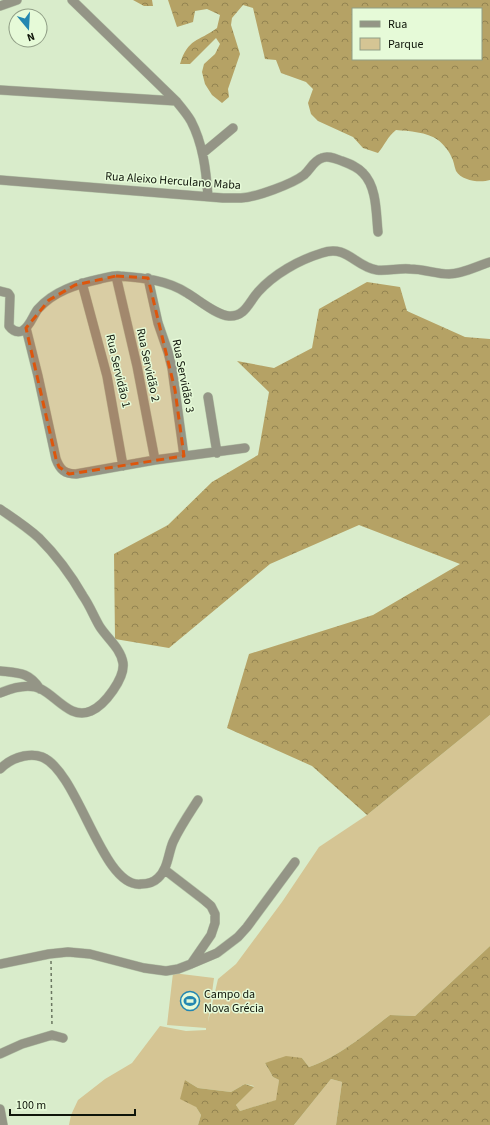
<svg xmlns="http://www.w3.org/2000/svg" width="490" height="1125" font-family="'Source Sans 3',sans-serif">
  <style>
    .green { fill: #d5c594 }
    .forest { fill: url(#forest-crowns); fill-rule: evenodd }
    .lines { fill: none; stroke-linecap: round; stroke-linejoin: round }
    .street-casing { stroke: #b5c5a8; stroke-width: 10 }
    .path { stroke: #6b7661; stroke-width: 1.5; stroke-dasharray: 3 3; stroke-linecap: butt }
    .street { stroke: #949586; stroke-width: 9 }
    .marked { fill: #dd560c; fill-opacity: 0.2; stroke: #dd560c; stroke-width: 3; stroke-dasharray: 8 5; stroke-linejoin: round }
    .labels { text-anchor: middle; dominant-baseline: central; stroke-width: 3; stroke-linejoin: round; paint-order: stroke }
    .street-label { font-size: 12px; fill: #0f150a; stroke: #e6fad8 }
    .poi-label { font-size: 12px; fill: #0f150a; stroke: #e6fad8; text-anchor: start }
  </style>
  <defs>
    <pattern id="forest-crowns" width="20" height="18" patternUnits="userSpaceOnUse"><rect width="20" height="18" fill="#b5a265"/><path d="M2 6a3 3 0 1 1 6 0M12 15a3 3 0 1 1 6 0" fill="none" stroke="#928351"/></pattern>
  </defs>
  <rect width="100%" height="100%" fill="#d9eccb"/>
  <!-- green -->
  <path class="green" d="M 490,715 L 490,946 L 415,1016 L 390,1015 C 365,1034 339,1057 309,1067 L 302,1058 L 265,1063 L 273,1077 L 279,1080 L 277,1100 L 240,1111 L 236,1105 L 254,1086 L 245,1084 L 231,1092 L 198,1088 L 185,1080 L 196,1107 L 201,1115 L 198,1125 L 69,1125 L 71,1115 L 78,1100 L 105,1079 L 132,1063 L 160,1026 L 186,1031 L 206,1030 L 206,1028 L 167,1025 L 173,973 L 214,978 L 208,1022 L 218,979 L 236,964 L 282,902 L 319,847 L 367,815 Z
    M 331,1079 L 342,1082 L 336,1125 L 294,1125 Z"/>
  <!-- forest -->
  <path class="forest" d="M 133,0 L 152,0 L 153,6 L 144,6 Z
    M 168,0 L 490,0 L 490,180 C 480,183 462,181 456,171 C 454,166 454,161 451,156 C 449,151 442,143 438,140 C 427,132 409,131 396,130 C 387,137 385,145 378,153 L 363,148 L 353,137 L 318,121 L 311,114 L 308,103 L 313,89 L 306,82 L 281,73 L 276,60 L 265,59 L 253,8 L 243,5 L 232,18 L 231,25 L 240,54 L 228,89 L 229,97 L 222,103 L 212,95 L 205,84 L 202,72 L 204,64 L 215,54 L 220,44 L 216,38 L 190,64 L 180,64 C 188,38 198,42 217,28 L 220,15 L 207,9 L 195,11 L 193,22 L 177,27 ZM 353,9 L 481,9 L 481,59 L 353,59 Z
    M 367,282 L 400,287 L 407,311 L 465,337 L 490,339 L 490,715 L 367,815 L 312,766 L 227,728 L 249,654 L 373,615 L 460,564 L 359,525 L 270,564 L 169,648 L 115,639 L 114,554 L 168,525 L 212,482 L 258,455 L 269,392 L 237,361 L 274,368 L 312,348 L 319,309 Z
    M 490,946 L 490,1125 L 336,1125 L 342,1082 L 331,1079 L 294,1125 L 198,1125 L 201,1115 L 196,1107 L 180,1099 L 185,1080 L 198,1088 L 231,1092 L 245,1084 L 254,1087 L 236,1105 L 240,1111 L 276,1100 L 279,1080 L 273,1077 L 265,1063 L 286,1056 L 302,1058 L 309,1067 C 339,1057 365,1034 390,1015 L 415,1016 Z"/>
  <g class="lines">
    <defs>
      <path id="street" d="M 72,0 L 176,101 C 181,107 187,114 191,121 C 203,144 206,170 208,196
        M 0,6 L 17,0
        M 0,90 L 176,101
        M 203,153 L 233,128
        M 0,180 L 223,198 C 229,198 235,198 241,198 C 257,197 292,184 304,175 C 311,169 313,161 322,158 C 328,155 336,159 342,161 C 350,164 358,167 363,173 C 377,187 376,213 378,232
        M 116,276 L 137,366 L 155,460
        M 148,278 L 158,323 L 168,352 L 172,368 L 184,456
        M 82,283 L 107,376 L 123,466
        M 0,291 L 8,293 L 10,296 L 9,326 C 12,330 16,333 22,331 C 30,327 33,315 38,309 C 54,291 77,284 100,279 C 106,278 113,275 120,276 C 144,278 167,280 187,293 C 199,300 216,315 229,316 C 245,317 249,302 258,292 C 274,274 299,260 322,253 C 347,244 355,267 377,270 C 388,271 399,268 410,269 C 424,269 436,274 449,274 C 463,274 477,266 490,262
        M 26,328 L 38,376 L 56,459 C 60,470 65,474 76,474 L 155,460 L 245,448
        M 208,397 L 217,453
        M 0,509 C 13,518 27,527 39,538 C 56,555 71,575 83,596 C 90,606 94,617 100,627 C 108,639 121,649 123,663 C 125,678 105,705 91,711 C 71,720 57,697 41,689 C 29,683 12,688 0,693
        M 0,671 C 19,673 29,672 40,689
        M 0,769 C 7,762 15,758 24,756 C 29,755 37,755 42,757 C 79,772 102,889 141,884 C 147,884 154,882 158,878 C 168,869 168,854 173,842 C 180,827 189,814 198,800
        M 0,964 L 49,954 L 68,952 L 90,954 L 144,968 L 166,971 L 178,969 L 191,964 L 211,935 L 215,923 L 215,914 L 211,906 L 204,900 L 165,870
        M 191,964 L 217,953 L 238,937 L 247,927 L 295,862
        M 0,1054 L 22,1044 L 52,1035 L 63,1038
        M 0,1109 L 3,1125"/>
    </defs>
    <!-- street casing -->
    <use href="#street" class="street-casing"/>
    <!-- path -->
    <path class="path" d="M 51,961 L 52,1027"/>
    <!-- street -->
    <use href="#street" class="street"/>
  </g>
  <!-- marked area -->
  <path class="marked" d="M 116,276 L 148,278 L 175,390 L 184,456 L 69,474 L 59,467 L 56,459 L 26,328 L 49,300 L 75,285 Z"/>
  <!-- icons -->
  <defs>
    <symbol id="stadium-ring" viewBox="-11 -11 22 22"><circle r="9.5" fill="#e6fad8" stroke="#2387b1" stroke-width="1.5"/><path d="M0-5a6.5 5 0 1 0 0 10a6.5 5 0 1 0 0-10ZM-3.5-1.8h7v3.6h-7Z" fill="#2387b1"/></symbol>
  </defs>
  <g fill-rule="evenodd">
    <use href="#stadium-ring" x="179" y="990" width="22" height="22"/>
  </g>
  <g class="labels">
    <!-- street labels -->
    <g class="street-label">
      <text transform="translate(173 181) rotate(4)">Rua Aleixo Herculano Maba</text>
      <text transform="translate(148 365) rotate(78)">Rua Servidão 2</text>
      <text transform="translate(118 371) rotate(77)">Rua Servidão 1</text>
      <text transform="translate(183 376) rotate(79)">Rua Servidão 3</text>
    </g>
    <!-- poi labels -->
    <g class="poi-label">
      <text x="204" y="994">Campo da<tspan x="204" dy="14">Nova Grécia</tspan></text>
    </g>
  </g>
  <!-- legend -->
  <rect x="352" y="8" width="130" height="52" fill="#e6fad8" stroke="#909e86"/>
  <rect x="360" y="21" width="20" height="6" fill="#949586" stroke="#909e86"/>
  <text x="388" y="28" font-size="12" fill="#0f150a">Rua</text>
  <rect x="360" y="38" width="20" height="12" fill="#d5c594" stroke="#909e86"/>
  <text x="388" y="48" font-size="12" fill="#0f150a">Parque</text>
  <!-- north arrow -->
  <g transform="translate(28 28) rotate(162)"><circle r="19" fill="#e6fad8" stroke="#909e86"/>
  <path d="M0-3L7 15L0 10L-7 15Z" fill="#2387b1"/>
  <text y="-6" font-size="11" font-weight="bold" text-anchor="middle" fill="#0f150a">N</text>
  </g>
  <!-- scale -->
  <path d="M10 1109v6h125v-6" fill="none" stroke="#0f150a" stroke-width="2"/>
  <text x="16" y="1109" font-size="12" fill="#0f150a" stroke="#e6fad8" stroke-width="3" paint-order="stroke">100 m</text>
</svg>
